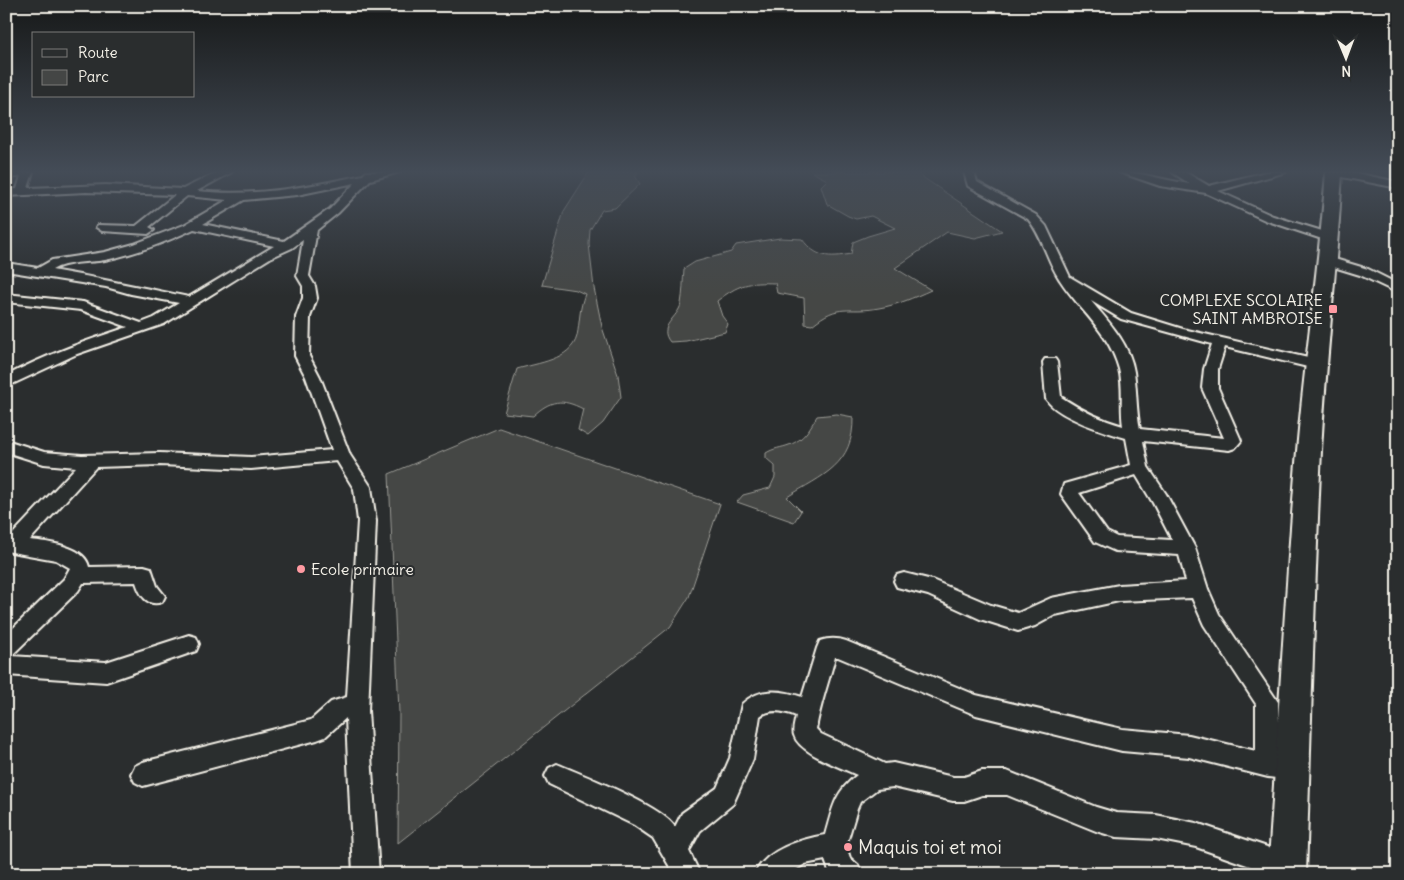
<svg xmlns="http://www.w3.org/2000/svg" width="1404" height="880" font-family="Delius,sans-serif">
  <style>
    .green { fill: #444645; stroke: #9c9c96 }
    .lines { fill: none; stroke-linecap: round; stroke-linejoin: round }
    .street-casing { stroke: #f4f1e8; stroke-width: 4 }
    .secondary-casing { stroke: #f4f1e8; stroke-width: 4 }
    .street { fill: #2a2d2e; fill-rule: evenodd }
    .secondary { fill: #2a2d2e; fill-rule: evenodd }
    .poi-dot { fill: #ff9aa2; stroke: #2a2d2e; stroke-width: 2 }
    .labels { text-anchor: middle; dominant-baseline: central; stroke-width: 4; stroke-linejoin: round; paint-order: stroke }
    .poi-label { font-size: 16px; fill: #f4f1e8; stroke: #2a2d2e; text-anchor: end }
    .near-poi-label { font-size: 19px; fill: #f4f1e8; stroke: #2a2d2e; text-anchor: start }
  </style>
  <rect width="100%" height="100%" fill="#2a2d2e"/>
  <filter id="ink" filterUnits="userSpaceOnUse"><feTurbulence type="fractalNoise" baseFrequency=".02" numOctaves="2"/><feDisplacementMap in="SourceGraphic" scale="10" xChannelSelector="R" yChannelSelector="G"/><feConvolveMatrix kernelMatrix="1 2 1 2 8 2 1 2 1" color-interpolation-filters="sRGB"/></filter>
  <g filter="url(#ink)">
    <!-- green -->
    <path class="green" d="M 589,172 L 638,172 L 635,176 L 640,184 L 615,208 L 602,210 L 590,230 L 589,244 L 594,288 L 602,327 L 618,375 L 621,397 L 603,423 L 588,436 L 578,430 L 583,409 C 562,398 550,400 533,416 L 504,413 L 517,369 C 537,363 571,360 577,336 C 580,321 579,309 585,294 L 576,290 L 542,285 L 564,211 Z
      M 812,172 L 915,172 L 1002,231 L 975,238 L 947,232 L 895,268 L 931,290 C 913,298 897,305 879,308 C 847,314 840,302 812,325 L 805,324 L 804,298 L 777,293 L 775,283 C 748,282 739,284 717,301 L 722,316 L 728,324 L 725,332 L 686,341 L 670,342 C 657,326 678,318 681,304 C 683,293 683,280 684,269 L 695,262 L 731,252 L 736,245 L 780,238 L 802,239 C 816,258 829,258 851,254 L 853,242 L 868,236 L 895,228 L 871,216 L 856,219 L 848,216 L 827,204 L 821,186 L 827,180 Z
      M 837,414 L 853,417 C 854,465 823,475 787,497 L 801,511 L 794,522 L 737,502 L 743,495 L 770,488 L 775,477 L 775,466 L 766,458 L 766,453 C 774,448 781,448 789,445 C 804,440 810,428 817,416 Z
      M 499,428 L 720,504 L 689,597 L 670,627 L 398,843 L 399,713 L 389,474 Z"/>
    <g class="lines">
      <defs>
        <path id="street" d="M 33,172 L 28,188 L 106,185 L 183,189 L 218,172 L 232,172 L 197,191 C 253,197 308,187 363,175 L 366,172 L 400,172 L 370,180 L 338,213 L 317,230 L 309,276 L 315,286 L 317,298 L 310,317 L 309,356 L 320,377 L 350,455 L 371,487 L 376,521 L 368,711 L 379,874 L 353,874 L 346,718 L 325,737 L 317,740 L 143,786 L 135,782 L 131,774 L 135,766 L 143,762 L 311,720 L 331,702 L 347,697 L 358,521 L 354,489 L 337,461 L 251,469 L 160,465 L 96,467 L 30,540 C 48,542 85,546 89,567 L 144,566 L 151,568 L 157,586 L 165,596 L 162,602 C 147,607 140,595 136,582 L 83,583 L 78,591 L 11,656 L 106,662 L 189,635 L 196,637 L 199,644 L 196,651 L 106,682 L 6,675 L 6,635 L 64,579 L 70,568 L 56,560 L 6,551 L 6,537 L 10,537 L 76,467 L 44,464 L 6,452 L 6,440 L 44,452 L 82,455 L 160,453 L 251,457 L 332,450 L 306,377 L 295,356 L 296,317 L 303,298 L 303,286 L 297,276 L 303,240 L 292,248 L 270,258 L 164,324 L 77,354 L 6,387 L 6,376 C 45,355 86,341 128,327 L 81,310 L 6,302 L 6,294 L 83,302 L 141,323 L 154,318 L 179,303 L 131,294 L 106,287 L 6,271 L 6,263 L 38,268 L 52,260 L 105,252 L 134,244 L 184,225 L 227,200 L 187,196 L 149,227 L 154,230 L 148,234 L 102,231 L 96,227 L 98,225 L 136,226 L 175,195 L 86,192 L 6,196 L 6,190 L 17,189 L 21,176 L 6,179 L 6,173 ZM 355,183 L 330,209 L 284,241 L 203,224 L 244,200 L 297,195 ZM 194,229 L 274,246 L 189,297 C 143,288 98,278 52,270 C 67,261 88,263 105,260 C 135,254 166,242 194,229 Z
          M 964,172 L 974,172 L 977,182 L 1036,215 L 1046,226 L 1070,277 L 1131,313 L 1183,329 L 1321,361 L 1323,364 L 1321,367 L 1316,369 L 1225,347 L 1218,369 L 1218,388 L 1240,438 L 1241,441 L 1235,448 L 1229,450 L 1143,441 L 1148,467 L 1166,494 L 1195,548 L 1208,589 L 1219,614 L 1278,702 L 1279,755 L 1301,760 L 1305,768 L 1301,776 L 1293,780 L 1268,777 L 1189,757 L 1122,751 L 976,715 L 838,657 L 835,657 C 829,681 820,705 816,729 L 821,734 L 885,764 L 893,763 L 953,777 L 964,777 L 982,771 L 1007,771 L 1096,807 L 1116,813 L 1156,815 L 1196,823 L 1267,847 L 1289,865 L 1293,874 L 1260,874 L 1250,866 L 1196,847 L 1156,839 L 1116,837 L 1096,831 L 1007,795 L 982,795 L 964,801 L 953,801 L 893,787 L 877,789 L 860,802 L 857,809 L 846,846 L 850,858 L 858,865 L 862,874 L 830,874 L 825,860 L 805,864 L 789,874 L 755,874 C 765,850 801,839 825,835 C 833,808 834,793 857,775 C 840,767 799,753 794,735 C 792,730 795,722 796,716 C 784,711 771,708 760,716 L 753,759 L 733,804 L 700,831 L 689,851 L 700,874 L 674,874 L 653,838 L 634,825 L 549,784 L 545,776 L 549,768 L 557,764 C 583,775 662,806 675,827 L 682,813 L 717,788 L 730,758 L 742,704 C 760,687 782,690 802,697 L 817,648 L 820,641 C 829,638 837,638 846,641 L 976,695 L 1122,729 L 1189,735 L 1256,751 L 1256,704 L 1204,625 L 1192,598 L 1119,601 L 1055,615 L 1035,626 L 1018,631 L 980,619 L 928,595 L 897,587 L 894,581 L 897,575 L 904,573 L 932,580 L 991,605 L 1018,613 L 1051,598 L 1119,585 L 1186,581 L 1179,555 L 1115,551 L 1095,542 L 1061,494 L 1064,484 L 1131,465 L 1126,438 C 1105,432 1058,418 1046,399 L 1043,362 L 1045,359 L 1055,359 L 1057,362 L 1061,397 C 1081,410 1101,420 1123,426 C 1120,407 1124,387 1119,369 C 1109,332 1080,311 1060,280 C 1047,261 1043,237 1028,219 L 968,186 ZM 1091,301 L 1121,319 L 1212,344 L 1204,369 L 1202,388 L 1224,438 L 1140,429 C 1136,410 1137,391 1134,372 C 1130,344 1108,321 1091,301 ZM 1136,475 L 1153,503 L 1172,540 L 1117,537 L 1107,532 L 1079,493 Z
          M 1119,172 C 1143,172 1166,181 1190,184 L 1172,172 L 1185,172 L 1209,186 L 1266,172 L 1286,172 L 1218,191 L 1273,216 L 1332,234 L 1334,237 L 1328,241 L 1265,220 L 1206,193 L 1160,186 Z
          M 1327,172 L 1351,172 L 1398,182 L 1398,188 L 1332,175 Z
          M 1328,257 L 1368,269 L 1398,284 L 1398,293 L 1360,275 L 1324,264 L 1322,261 Z"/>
        <path id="secondary" d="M 1326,172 L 1342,172 C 1337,266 1326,358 1321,451 C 1314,592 1311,733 1306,874 L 1268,874 C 1278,733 1285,592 1297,451 C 1305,358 1319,266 1326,172 Z"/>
      </defs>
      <!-- street casing -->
      <use href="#street" class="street-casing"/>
      <!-- secondary casing -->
      <use href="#secondary" class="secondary-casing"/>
      <!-- street -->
      <use href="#street" class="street"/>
      <!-- secondary -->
      <use href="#secondary" class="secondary"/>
    </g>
  </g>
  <!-- sky -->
  <linearGradient id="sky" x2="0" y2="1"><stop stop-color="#171919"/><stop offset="0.58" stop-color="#444c57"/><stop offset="1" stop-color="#444c57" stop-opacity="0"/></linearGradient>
  <rect width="1404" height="296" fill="url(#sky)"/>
  <!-- markers -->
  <g class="poi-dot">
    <rect x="1328" y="304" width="10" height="10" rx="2.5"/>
    <circle cx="301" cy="569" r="5"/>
    <circle cx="848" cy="847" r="5"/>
  </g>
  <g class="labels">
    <!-- poi labels -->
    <g class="poi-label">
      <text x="1323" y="300">COMPLEXE SCOLAIRE<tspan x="1323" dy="18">SAINT AMBROISE</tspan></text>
      <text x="311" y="569" text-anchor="start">Ecole primaire</text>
    </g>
    <!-- near-poi labels -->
    <g class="near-poi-label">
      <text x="858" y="847">Maquis toi et moi</text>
    </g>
  </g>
  <!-- margin -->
  <rect width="1404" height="880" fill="none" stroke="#2a2d2e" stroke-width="25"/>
  <rect x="12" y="12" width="1379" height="855" fill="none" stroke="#f4f1e8" stroke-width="2" filter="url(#ink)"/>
  <!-- legend -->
  <rect x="32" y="32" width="162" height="65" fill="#2a2d2e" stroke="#7b7b78"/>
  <rect x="42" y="49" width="25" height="8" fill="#2a2d2e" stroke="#7b7b78"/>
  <text x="78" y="58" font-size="15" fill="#f4f1e8">Route</text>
  <rect x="42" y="70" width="25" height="15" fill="#444645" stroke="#7b7b78"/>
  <text x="78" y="82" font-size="15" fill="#f4f1e8">Parc</text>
  <!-- north arrow -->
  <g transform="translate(1346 58) rotate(179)" stroke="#2a2d2e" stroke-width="4" paint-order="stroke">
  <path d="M0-4L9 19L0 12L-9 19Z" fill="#f4f1e8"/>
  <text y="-8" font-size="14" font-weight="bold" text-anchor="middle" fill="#f4f1e8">N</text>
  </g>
</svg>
